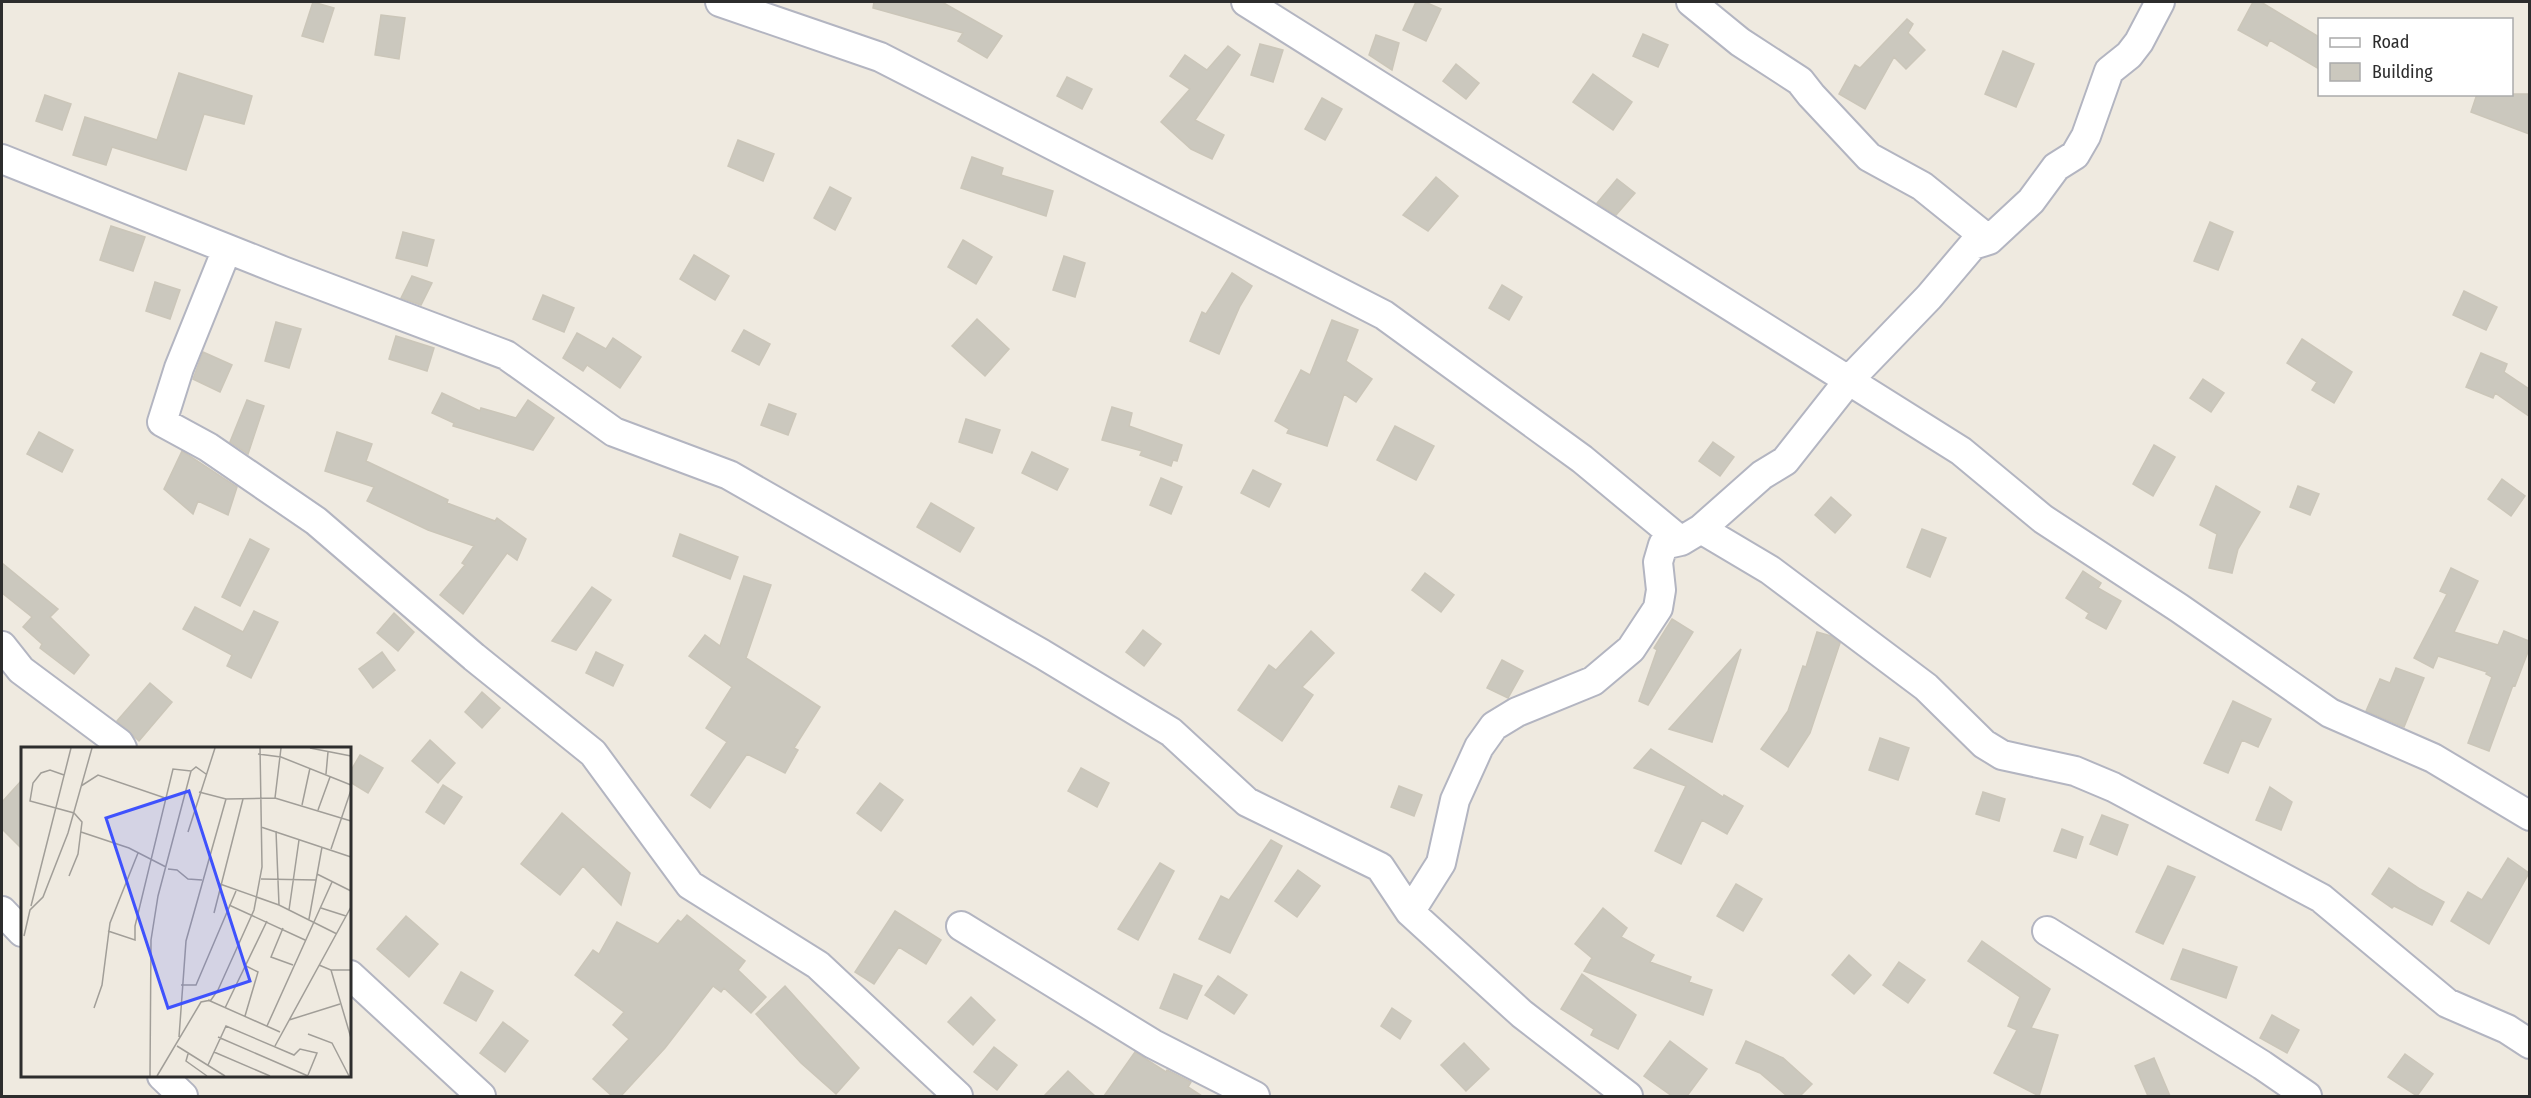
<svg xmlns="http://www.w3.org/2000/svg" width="2531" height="1098" font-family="'Fira Sans Condensed',sans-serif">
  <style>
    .building { fill: #cbc8be; stroke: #cbc6b9; stroke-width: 1.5 }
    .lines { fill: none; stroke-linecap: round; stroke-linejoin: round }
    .minor-casing { stroke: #b3b5c1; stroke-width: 32 }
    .minor { stroke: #fff; stroke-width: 28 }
    .inset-road { fill: none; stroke: #a19e98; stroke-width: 1.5 }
    .view { fill: #3f52fd; fill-opacity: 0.15; stroke: #3f52fd; stroke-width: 3 }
    .inset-edge { fill: none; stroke: #2d2d2d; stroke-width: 3 }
  </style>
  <rect width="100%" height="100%" fill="#efeae0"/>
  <!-- building -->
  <path class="building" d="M 313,2 L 334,8 L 323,42 L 302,36 Z
    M 874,2 L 942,2 L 1002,36 L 987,58 L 958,41 L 963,33 L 873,8 Z
    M 1416,2 L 1425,2 L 1441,9 L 1426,41 L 1403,30 Z
    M 2253,2 L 2261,2 L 2319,37 L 2319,69 L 2270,40 L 2267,46 L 2238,30 Z
    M 381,15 L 405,18 L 399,59 L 375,55 Z
    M 1907,19 L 1913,24 L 1908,33 L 1925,50 L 1906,69 L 1894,57 L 1865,109 L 1839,94 L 1855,65 L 1860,68 Z
    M 1643,34 L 1668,45 L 1658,67 L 1633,56 Z
    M 1376,35 L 1399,43 L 1392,70 L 1369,55 Z
    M 1260,44 L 1283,50 L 1273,82 L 1251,75 Z
    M 1228,46 L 1240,55 L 1195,120 L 1224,135 L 1212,159 L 1191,149 L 1161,122 L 1190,89 L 1170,76 L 1185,55 L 1207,70 Z
    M 2003,51 L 2034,64 L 2016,107 L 1985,94 Z
    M 1456,64 L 1479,83 L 1466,99 L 1443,81 Z
    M 179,73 L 252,96 L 244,124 L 204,114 L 186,170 L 112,147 L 106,165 L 73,155 L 85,117 L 157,140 Z
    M 1593,74 L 1632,102 L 1613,130 L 1573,102 Z
    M 1067,77 L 1092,89 L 1082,109 L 1057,96 Z
    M 2477,94 L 2529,94 L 2529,134 L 2471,112 Z
    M 45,95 L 71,104 L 62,130 L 36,121 Z
    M 1322,98 L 1342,109 L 1325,140 L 1305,129 Z
    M 738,140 L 774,154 L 763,181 L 728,166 Z
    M 972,157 L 1003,168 L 1001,175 L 1053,191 L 1046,216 L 961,188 Z
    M 1436,177 L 1458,196 L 1428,231 L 1403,215 Z
    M 1617,179 L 1635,193 L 1616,215 L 1597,203 Z
    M 830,187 L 851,198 L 835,230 L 814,218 Z
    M 2210,222 L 2233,232 L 2218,270 L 2194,261 Z
    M 111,226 L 145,237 L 133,271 L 100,260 Z
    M 403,232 L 434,240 L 427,266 L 396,258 Z
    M 963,240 L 992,257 L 976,284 L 948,267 Z
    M 694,255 L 729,276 L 715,300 L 680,279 Z
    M 1064,256 L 1085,263 L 1075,297 L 1053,290 Z
    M 1232,273 L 1252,286 L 1240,306 L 1219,354 L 1190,341 L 1202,312 L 1206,314 Z
    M 412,276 L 432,283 L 421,305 L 401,298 Z
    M 155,282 L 180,290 L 170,319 L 146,311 Z
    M 1502,285 L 1522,297 L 1509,320 L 1489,308 Z
    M 2464,291 L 2497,307 L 2486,330 L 2453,315 Z
    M 543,295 L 574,308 L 564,332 L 533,319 Z
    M 977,319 L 1009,349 L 985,376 L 952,346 Z
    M 1332,320 L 1358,330 L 1346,361 L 1372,379 L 1356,402 L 1344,394 L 1327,446 L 1287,433 L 1289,429 L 1275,421 L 1301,370 L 1310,375 Z
    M 276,322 L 301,329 L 289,368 L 265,361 Z
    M 744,330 L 770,344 L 759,365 L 732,351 Z
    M 577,333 L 606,349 L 613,338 L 641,357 L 620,388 L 587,365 L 583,371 L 563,358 Z
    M 396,336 L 434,348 L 427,371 L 389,359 Z
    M 2302,339 L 2352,372 L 2334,403 L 2312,390 L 2317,382 L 2287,363 Z
    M 203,352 L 232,365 L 220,392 L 193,379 Z
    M 2481,353 L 2507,364 L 2504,372 L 2529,389 L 2529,416 L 2495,393 L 2493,398 L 2466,387 Z
    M 2203,379 L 2224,393 L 2211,412 L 2190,398 Z
    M 442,393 L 480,411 L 481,408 L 516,418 L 528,400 L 554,418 L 533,450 L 453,426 L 454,423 L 432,413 Z
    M 247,400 L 264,406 L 248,454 L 230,442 Z
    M 769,404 L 796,414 L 788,435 L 761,425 Z
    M 1112,407 L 1132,413 L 1129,426 L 1182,445 L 1177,461 L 1173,460 L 1171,466 L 1140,455 L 1142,451 L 1102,440 Z
    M 966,419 L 1000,430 L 992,453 L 959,442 Z
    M 1395,426 L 1434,446 L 1416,480 L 1377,460 Z
    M 39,432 L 73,450 L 62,472 L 27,454 Z
    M 337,432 L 372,444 L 366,461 L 448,500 L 447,503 L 495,521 L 497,518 L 526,539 L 517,560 L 507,553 L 463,614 L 440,595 L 465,565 L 462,563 L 474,546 L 428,530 L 367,501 L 374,487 L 325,471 Z
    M 1713,442 L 1734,457 L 1720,476 L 1699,461 Z
    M 2154,445 L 2175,457 L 2153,496 L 2133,484 Z
    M 182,451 L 237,487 L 228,515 L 198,501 L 193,514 L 164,489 Z
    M 1032,452 L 1068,469 L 1057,490 L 1022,473 Z
    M 1253,470 L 1281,484 L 1269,507 L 1241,493 Z
    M 1161,478 L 1182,487 L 1171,514 L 1150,505 Z
    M 2502,479 L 2525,496 L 2511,516 L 2488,499 Z
    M 2216,486 L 2260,512 L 2238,549 L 2232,573 L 2209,568 L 2217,534 L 2200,525 Z
    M 2298,486 L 2319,494 L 2310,515 L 2290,507 Z
    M 1831,497 L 1851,515 L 1835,533 L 1815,515 Z
    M 931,503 L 974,528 L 960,552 L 917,527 Z
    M 1922,529 L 1946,538 L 1930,577 L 1907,567 Z
    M 680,534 L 738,557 L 730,579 L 673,556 Z
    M 250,539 L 269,549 L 240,606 L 222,597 Z
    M 2,563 L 58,609 L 50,617 L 89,655 L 74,674 L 40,648 L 42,644 L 23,627 L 32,617 L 2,593 Z
    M 2451,568 L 2478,581 L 2454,632 L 2498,645 L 2504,631 L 2529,641 L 2529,649 L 2515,686 L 2513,685 L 2489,751 L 2468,743 L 2492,677 L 2486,674 L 2487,672 L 2438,656 L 2433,668 L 2414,658 L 2447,594 L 2440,591 Z
    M 2083,571 L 2101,583 L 2098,588 L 2121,601 L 2106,629 L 2086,618 L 2089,613 L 2066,598 Z
    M 1425,573 L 1454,595 L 1441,612 L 1412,590 Z
    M 744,576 L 771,585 L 746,658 L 820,707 L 794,748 L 798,750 L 785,773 L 747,754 L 710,808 L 691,795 L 727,742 L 706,728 L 732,687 L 689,656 L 705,635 L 720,646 Z
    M 592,587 L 611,600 L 576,650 L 552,641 Z
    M 195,607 L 243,632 L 254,611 L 278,622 L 251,678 L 227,666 L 232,655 L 183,629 Z
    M 394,613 L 414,632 L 398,651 L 377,633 Z
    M 1672,619 L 1693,632 L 1648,705 L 1639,701 L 1657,650 L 1654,648 Z
    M 1143,630 L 1161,644 L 1144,666 L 1126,652 Z
    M 1311,631 L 1334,653 L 1302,687 L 1313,695 L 1282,741 L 1238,710 L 1269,665 L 1276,670 Z
    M 1817,632 L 1831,636 L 1840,643 L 1810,733 L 1788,767 L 1761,749 L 1788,711 L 1803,666 L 1806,667 Z
    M 1741,649 L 1712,742 L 1669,729 Z
    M 382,652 L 395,670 L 373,688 L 359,669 Z
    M 596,652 L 623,665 L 613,686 L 586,673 Z
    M 1502,660 L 1523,671 L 1508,698 L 1487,688 Z
    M 2396,668 L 2424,678 L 2404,727 L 2366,711 L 2380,679 L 2390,683 Z
    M 150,683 L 172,702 L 139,741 L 117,721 Z
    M 482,692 L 500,708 L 482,728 L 465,712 Z
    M 2233,701 L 2271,719 L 2258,747 L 2242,740 L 2228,773 L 2204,763 Z
    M 1880,738 L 1909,748 L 1898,780 L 1869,770 Z
    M 430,740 L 455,763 L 438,783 L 412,761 Z
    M 1651,749 L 1723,797 L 1724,795 L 1743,806 L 1727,834 L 1702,820 L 1681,864 L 1655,851 L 1686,786 L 1634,768 Z
    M 360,755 L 383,768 L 368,793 L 350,782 L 350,772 Z
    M 1081,768 L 1109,783 L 1097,807 L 1068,791 Z
    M 22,780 L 22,849 L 2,829 L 2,802 Z
    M 880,783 L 903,800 L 881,831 L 857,813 Z
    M 443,785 L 462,797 L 444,824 L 426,812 Z
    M 1399,786 L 1422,795 L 1414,816 L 1391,807 Z
    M 2270,787 L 2292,802 L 2281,830 L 2256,820 Z
    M 1983,792 L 2005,799 L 1999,821 L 1976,814 Z
    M 562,813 L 630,873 L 621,905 L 583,866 L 560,895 L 521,864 Z
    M 2102,815 L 2128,825 L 2117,855 L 2090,844 Z
    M 2062,829 L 2083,837 L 2076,858 L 2054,851 Z
    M 1271,840 L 1282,846 L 1230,953 L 1199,939 L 1221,896 L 1229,900 Z
    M 2508,858 L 2529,873 L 2489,944 L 2451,921 L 2468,892 L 2482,900 Z
    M 1160,863 L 1174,871 L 1138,940 L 1118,929 Z
    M 2168,866 L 2195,877 L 2163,944 L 2136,932 Z
    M 2389,868 L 2420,889 L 2444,902 L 2432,925 L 2394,906 L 2392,908 L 2372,894 Z
    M 1298,870 L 1320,886 L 1297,917 L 1275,901 Z
    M 1736,884 L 1762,899 L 1743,931 L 1717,916 Z
    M 1603,908 L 1627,928 L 1621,937 L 1654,955 L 1650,962 L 1691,977 L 1689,982 L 1712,990 L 1703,1015 L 1584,971 L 1592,958 L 1575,944 Z
    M 895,911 L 941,940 L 926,964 L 899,947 L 874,984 L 855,972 Z
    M 687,915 L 745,961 L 738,970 L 766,997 L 751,1013 L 724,988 L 721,992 L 713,986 L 665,1048 L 621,1096 L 612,1096 L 593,1079 L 629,1039 L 613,1025 L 624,1012 L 575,975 L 593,950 L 599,954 L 617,922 L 658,944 L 678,920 L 681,922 Z
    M 406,916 L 438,944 L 409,977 L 377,949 Z
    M 1982,941 L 2050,989 L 2031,1028 L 2058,1035 L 2039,1096 L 1994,1073 L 2017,1030 L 2008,1026 L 2020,997 L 1968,961 Z
    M 2183,949 L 2237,967 L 2226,998 L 2171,979 Z
    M 1849,955 L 1871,975 L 1854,994 L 1832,975 Z
    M 1899,962 L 1925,980 L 1908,1003 L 1883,985 Z
    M 461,972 L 493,991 L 476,1021 L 444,1003 Z
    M 1174,974 L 1202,986 L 1187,1019 L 1160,1008 Z
    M 1582,974 L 1636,1015 L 1618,1049 L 1591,1035 L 1594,1029 L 1561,1009 Z
    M 1218,976 L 1247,995 L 1234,1014 L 1205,995 Z
    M 785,986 L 859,1068 L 836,1094 L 801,1063 L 756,1014 Z
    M 971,997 L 995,1020 L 973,1045 L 948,1022 Z
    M 1392,1008 L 1411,1021 L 1400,1039 L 1381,1026 Z
    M 2272,1015 L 2299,1030 L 2287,1053 L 2260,1038 Z
    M 503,1022 L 528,1041 L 505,1072 L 480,1053 Z
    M 1670,1041 L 1707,1069 L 1687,1096 L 1672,1096 L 1644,1076 Z
    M 1746,1041 L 1783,1058 L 1812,1084 L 1800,1096 L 1787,1096 L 1760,1073 L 1736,1063 Z
    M 1464,1043 L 1489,1069 L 1466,1091 L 1441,1065 Z
    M 994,1047 L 1017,1065 L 997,1090 L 974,1072 Z
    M 1135,1052 L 1166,1072 L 1167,1070 L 1191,1082 L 1188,1087 L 1202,1096 L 1104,1096 Z
    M 2405,1054 L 2433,1074 L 2417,1096 L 2388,1077 Z
    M 2154,1058 L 2170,1096 L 2148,1096 L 2135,1066 Z
    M 1068,1071 L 1095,1096 L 1044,1096 Z"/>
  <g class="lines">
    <defs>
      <path id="minor" d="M 720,2 L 880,57 L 1384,315 L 1582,459 L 1681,541 L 1701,529 L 1770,570 L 1926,687 L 1984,744 L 2002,755 L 2075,771 L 2113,787 L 2321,898 L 2447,1003 L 2507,1029 L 2530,1044
        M 1246,2 L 1961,451 L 2043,519 L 2179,608 L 2330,713 L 2433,758 L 2530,816
        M 1691,2 L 1740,42 L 1800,81 L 1811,95 L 1869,157 L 1922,186 L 1989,240
        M 2,159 L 283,271 L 506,355 L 614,432 L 729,475 L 1042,654 L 1171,732 L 1247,802 L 1380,867 L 1410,912 L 1522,1014 L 1628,1096
        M 227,249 L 179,368 L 162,422 L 208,447 L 316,521 L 474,657 L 593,753 L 690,885 L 818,965 L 958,1096
        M 1701,529 L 1762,475 L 1785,461 L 1849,380 L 1929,297 L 1973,245 L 1989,240 L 2031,201 L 2056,167 L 2075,155 L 2086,136 L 2109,71 L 2129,55 L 2139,42 L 2160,2
        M 2,646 L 21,670 L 119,743 L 122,748
        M 2,911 L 22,932
        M 1410,912 L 1441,863 L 1455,800 L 1479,747 L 1494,726 L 1517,712 L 1593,681 L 1631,649 L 1658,608 L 1661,590 L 1658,562 L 1663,545 L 1681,541
        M 961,926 L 1153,1044 L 1255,1096
        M 2047,931 L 2262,1065 L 2307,1096
        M 350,975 L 481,1096
        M 162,1076 L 183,1096"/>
    </defs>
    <!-- minor casing -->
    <use href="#minor" class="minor-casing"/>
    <!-- minor -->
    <use href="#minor" class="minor"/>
  </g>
  <!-- overview -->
  <g transform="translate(21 747)">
    <rect width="330" height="330" fill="#efeae0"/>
    <path class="inset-road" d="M 289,1 L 330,9M 237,7 L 260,10 L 330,38M 305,27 L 307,5M 43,28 L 29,23 L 20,26 L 12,36 L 9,54 L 53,66 L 61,75 L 57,107 L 48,129M 60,39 L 77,28 L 147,52M 178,45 L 205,52 L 254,51 L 330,74M 254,51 L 260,1M 281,58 L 289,21M 297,63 L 309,30M 240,80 L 330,110M 255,84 L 258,158M 60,85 L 108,101 L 145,120M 167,85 L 194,1M 310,102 L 330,43M 147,122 L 156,123 L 167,132 L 181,133M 296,127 L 330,144M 240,132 L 295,133M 199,137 L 258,158 L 316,187M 208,158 L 284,193M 10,159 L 50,1M 300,161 L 325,169M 268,163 L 278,93M 193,166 L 222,52M 288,172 L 301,100M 262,181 L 250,210 L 272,218M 87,184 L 114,193 L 114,179 L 152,22 L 170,24 L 175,20 L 185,27M 3,189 L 9,163 L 22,150 L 47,86 L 71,1M 298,218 L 310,223 L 330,291M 310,223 L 330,223M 160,238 L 175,238 L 215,144M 187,253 L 259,285M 73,261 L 81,238 L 89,176 L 117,106M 204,261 L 246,174M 224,269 L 237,225 L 225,219M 268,273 L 319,257M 246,279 L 311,135M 287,287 L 311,296 L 328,329M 158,290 L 165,194 L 205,52M 197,290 L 287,329M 156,299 L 204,329M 254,299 L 330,160M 193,305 L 249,329M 167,307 L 165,314 L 186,329M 187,318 L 205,279 L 273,308 L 279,302 L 296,306 L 287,328M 129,329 L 130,193 L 137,149 L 170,24M 136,329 L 180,255 L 190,253 L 197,243 L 233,163 L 241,120 L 239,1"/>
    <path class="view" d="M 168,44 L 229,234 L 147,261 L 85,71 Z"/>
    <rect width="330" height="330" class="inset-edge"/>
  </g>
  <!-- border -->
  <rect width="2531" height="1098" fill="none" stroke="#2d2d2d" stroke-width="6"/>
  <!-- legend -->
  <rect x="2318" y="18" width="195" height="78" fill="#ffffff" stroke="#ababab" stroke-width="1.5"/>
  <rect x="2330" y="38" width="30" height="9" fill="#ffffff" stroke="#ababab" stroke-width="1.5"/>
  <text x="2372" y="48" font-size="18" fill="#2d2d2d">Road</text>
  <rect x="2330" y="63" width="30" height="18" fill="#cbc8be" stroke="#ababab" stroke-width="1.5"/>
  <text x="2372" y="78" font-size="18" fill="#2d2d2d">Building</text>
</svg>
